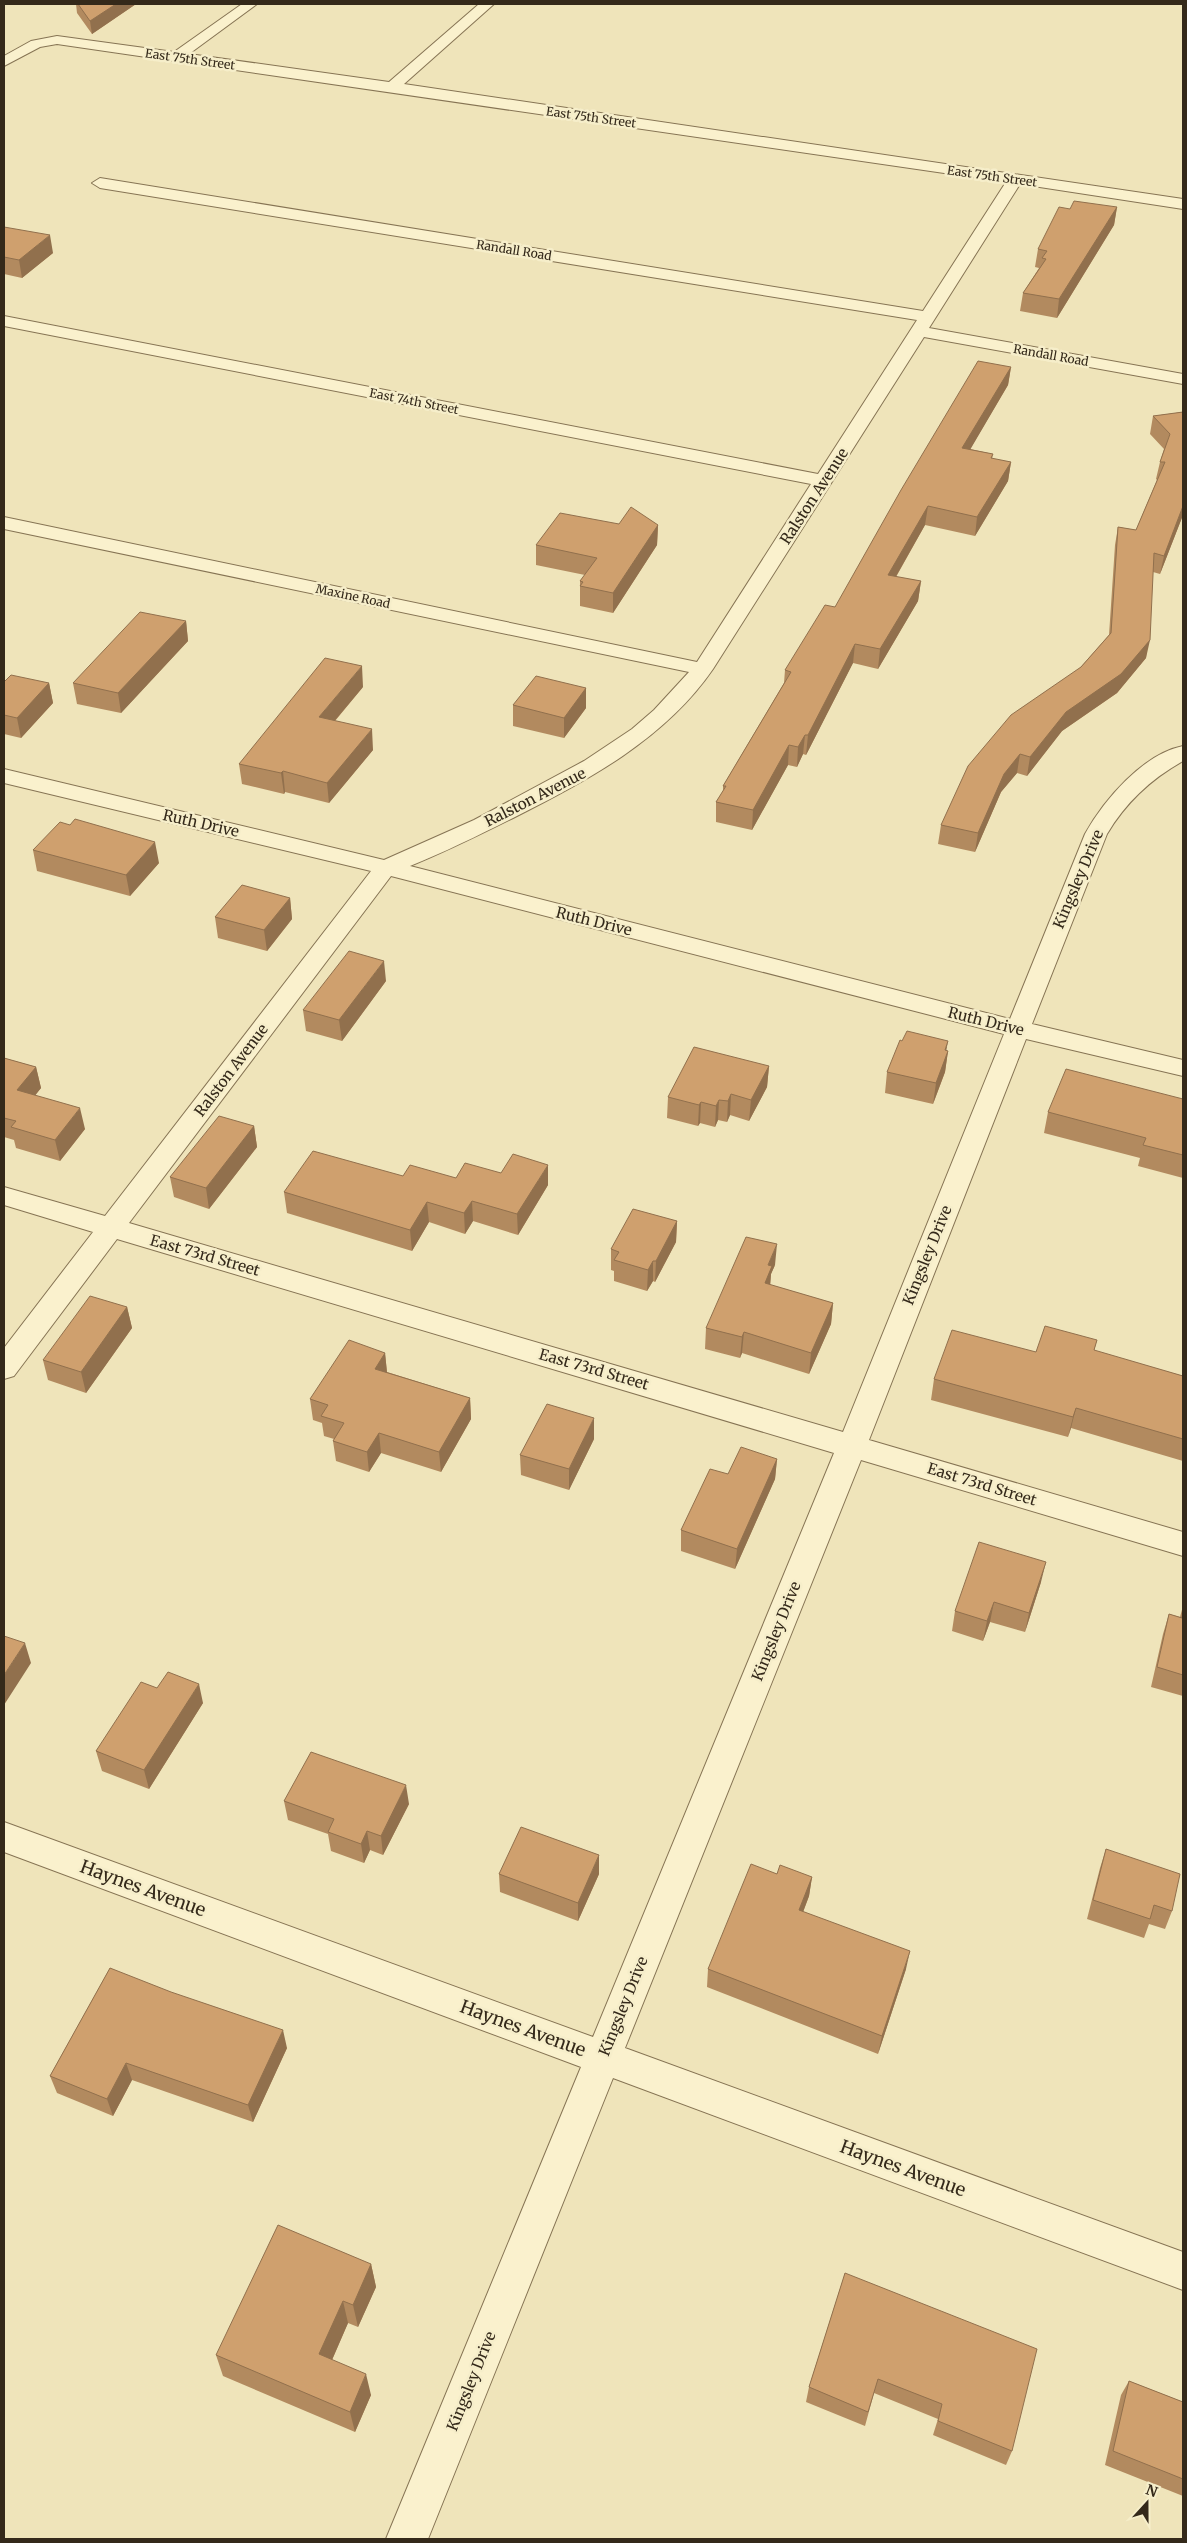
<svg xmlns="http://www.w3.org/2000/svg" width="1187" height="2543" font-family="Merriweather,serif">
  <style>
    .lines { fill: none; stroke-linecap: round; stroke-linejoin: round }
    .street-casing { stroke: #867454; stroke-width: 2 }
    .street { fill: #faf1cd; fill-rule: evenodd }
    .wall { fill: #b28a5f }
    .shaded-wall { fill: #91704d }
    .building { fill: #cfa06e; stroke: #91704d }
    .labels { text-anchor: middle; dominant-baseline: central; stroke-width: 5; stroke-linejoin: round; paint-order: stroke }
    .far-street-label { font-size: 12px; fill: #34291a; stroke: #f6eeca }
    .street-label { font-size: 15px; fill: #34291a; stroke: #f6eeca }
    .near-street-label { font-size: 18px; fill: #34291a; stroke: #f6eeca }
  </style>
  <rect width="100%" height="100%" fill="#efe4ba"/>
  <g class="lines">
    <defs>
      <path id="street" d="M 242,4 L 257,4 L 189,54 L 389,82 L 479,4 L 494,4 L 404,84 L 1183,199 L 1183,209 L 1020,184 L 929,328 L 1183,374 L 1183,384 L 924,337 L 713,669 C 665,739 587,781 513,818 C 479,835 445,852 410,866 L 1010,1019 L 1085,834 C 1104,800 1143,754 1183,746 L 1183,761 C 1151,779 1126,802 1107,834 L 1032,1024 L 1183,1060 L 1183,1076 L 1026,1039 L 869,1440 L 1183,1532 L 1183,1556 L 861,1460 L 625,2048 L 1183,2252 L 1183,2290 L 613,2078 L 428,2539 L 386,2539 L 581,2067 L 4,1852 L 4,1822 L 593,2037 L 834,1453 L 117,1239 L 14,1376 L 4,1379 L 4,1348 L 93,1232 L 4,1205 L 4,1187 L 105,1216 L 371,871 L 4,783 L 4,769 L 384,860 L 474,820 L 584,761 L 632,729 L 654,710 L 689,672 L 4,529 L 4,517 L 697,662 L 811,484 L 4,326 L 4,316 L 818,474 L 917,320 L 100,188 L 92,183 L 100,178 L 923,311 L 1006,182 L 57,44 L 40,47 L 4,66 L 4,56 L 31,41 L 57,36 L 174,52 ZM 391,876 L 1004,1034 L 843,1432 L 129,1223 Z"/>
    </defs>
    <!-- street casing -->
    <use href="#street" class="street-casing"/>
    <!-- street -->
    <use href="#street" class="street"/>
  </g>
  <!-- wall -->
  <path class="wall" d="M 76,4 L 136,4 L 92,34 L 77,13 Z
    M 1117,207 L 1114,225 L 1057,318 L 1020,311 L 1023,293 L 1039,268 L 1035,267 L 1038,249 L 1070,209 Z
    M 4,227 L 53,253 L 22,278 L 4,274 Z
    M 1011,367 L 1008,385 L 970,449 L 993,454 L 992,459 L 1011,462 L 1008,481 L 975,536 L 925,525 L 896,577 L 921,581 L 918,601 L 878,669 L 853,663 L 806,755 L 803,754 L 797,767 L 788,765 L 752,830 L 716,822 L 716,802 L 723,792 L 723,786 L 784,683 L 785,670 L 835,607 Z
    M 1183,412 L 1183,515 L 1160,574 L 1153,572 L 1146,658 L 1117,693 L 1062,731 L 1027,776 L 1017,773 L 1001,792 L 975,852 L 938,844 L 941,825 L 1109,635 L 1115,545 L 1118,527 L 1136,530 L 1157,480 L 1156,479 L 1160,462 L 1164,449 L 1150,434 L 1153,416 Z
    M 619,524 L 658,525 L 657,545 L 613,613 L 580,606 L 580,581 L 585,575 L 536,565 L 536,545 Z
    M 186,621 L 188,641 L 121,713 L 77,704 L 73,683 Z
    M 4,682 L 49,683 L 53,703 L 21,738 L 4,734 Z
    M 363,687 L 335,721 L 373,750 L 329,803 L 285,792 L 284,794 L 242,784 L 239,764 Z
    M 586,688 L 586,708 L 564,738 L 513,726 L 513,705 Z
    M 33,850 L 159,863 L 130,896 L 37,871 Z
    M 290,898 L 292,919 L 267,951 L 218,938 L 215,917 Z
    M 386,981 L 342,1041 L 306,1031 L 303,1010 Z
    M 946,1051 L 948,1051 L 945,1072 L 933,1104 L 885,1093 L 887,1072 Z
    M 4,1058 L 36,1067 L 41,1088 L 35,1095 L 85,1129 L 60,1161 L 16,1148 L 14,1140 L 4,1137 Z
    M 769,1066 L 767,1087 L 749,1121 L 730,1115 L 727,1122 L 718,1120 L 715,1127 L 700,1123 L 698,1126 L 667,1118 L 668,1097 Z
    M 1183,1099 L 1183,1178 L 1138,1166 L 1140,1158 L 1044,1133 L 1048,1112 Z
    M 254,1126 L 257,1147 L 209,1209 L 174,1197 L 170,1177 Z
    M 501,1173 L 548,1185 L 518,1235 L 473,1221 L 465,1234 L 429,1222 L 412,1251 L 287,1213 L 284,1192 L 403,1176 L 456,1178 Z
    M 677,1221 L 676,1242 L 655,1282 L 653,1281 L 647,1291 L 614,1281 L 614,1271 L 611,1270 L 611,1249 Z
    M 775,1265 L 771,1274 L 770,1285 L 833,1303 L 831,1324 L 809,1374 L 742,1353 L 740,1358 L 705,1349 L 706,1328 Z
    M 127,1307 L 132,1328 L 86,1393 L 48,1380 L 43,1360 Z
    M 1097,1340 L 1094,1351 L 1183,1376 L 1183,1461 L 1071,1428 L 1068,1437 L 931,1400 L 934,1379 L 1036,1352 Z
    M 385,1353 L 387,1372 L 470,1398 L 471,1419 L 441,1472 L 381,1453 L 369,1472 L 336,1461 L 333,1441 L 334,1439 L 324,1436 L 322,1423 L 313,1420 L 310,1399 Z
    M 594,1439 L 569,1490 L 521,1475 L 520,1455 Z
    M 777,1459 L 775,1479 L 735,1569 L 681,1551 L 681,1530 L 728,1474 Z
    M 1041,1582 L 1025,1632 L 990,1622 L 983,1641 L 952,1631 L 955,1611 Z
    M 1183,1606 L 1183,1696 L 1151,1687 L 1163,1634 L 1169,1614 L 1180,1617 Z
    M 157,1688 L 203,1703 L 149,1789 L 102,1771 L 96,1751 Z
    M 284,1801 L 409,1804 L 383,1855 L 370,1850 L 364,1863 L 331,1851 L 328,1834 L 288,1820 Z
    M 1106,1849 L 1172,1911 L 1165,1929 L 1149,1924 L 1144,1938 L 1087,1919 L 1100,1868 Z
    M 499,1874 L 599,1874 L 578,1921 L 500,1892 Z
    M 777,1874 L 812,1877 L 809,1896 L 803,1912 L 906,1969 L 878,2054 L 707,1987 L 708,1969 Z
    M 110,1968 L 287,2048 L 253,2122 L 132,2080 L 113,2116 L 57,2093 L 50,2076 Z
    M 371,2264 L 376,2287 L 358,2327 L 348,2323 L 332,2360 L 371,2395 L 355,2432 L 223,2376 L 216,2355 Z
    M 845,2273 L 1012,2451 L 1006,2465 L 933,2435 L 938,2419 L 874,2393 L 865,2426 L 806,2402 L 809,2387 Z
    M 1129,2381 L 1183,2402 L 1183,2496 L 1105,2465 L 1121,2395 Z"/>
  <!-- shaded-wall -->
  <path class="shaded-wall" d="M 116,4 L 136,4 L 92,34 L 90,21 Z
    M 1117,207 L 1114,225 L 1057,318 L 1059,299 Z
    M 50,235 L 53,253 L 22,278 L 19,260 Z
    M 1011,367 L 1008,385 L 960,467 L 962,448 Z
    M 1011,462 L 1008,481 L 975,536 L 977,517 Z
    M 928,506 L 925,525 L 886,594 L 888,575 Z
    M 1183,506 L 1183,515 L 1160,574 L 1164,556 Z
    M 658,525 L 657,545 L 613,613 L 613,593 Z
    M 921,581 L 918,601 L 878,669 L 880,649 Z
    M 186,621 L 188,641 L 121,713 L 118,693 Z
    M 1150,640 L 1146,658 L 1117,693 L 1062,731 L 1027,776 L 1030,757 L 1066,712 Z
    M 855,644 L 853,663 L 806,755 L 808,735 Z
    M 362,666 L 363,687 L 321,737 L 319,717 Z
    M 49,683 L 53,703 L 21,738 L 17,718 Z
    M 586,688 L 586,708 L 564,738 L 564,718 Z
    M 372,729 L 373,750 L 329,803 L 327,783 Z
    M 805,735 L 803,754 L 797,767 L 798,747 Z
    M 789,745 L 788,765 L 752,830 L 753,810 Z
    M 1020,754 L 1017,773 L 1001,792 L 975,852 L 978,833 L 1004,774 Z
    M 283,771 L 285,792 L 284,794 L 281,773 Z
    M 155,842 L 159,863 L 130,896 L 126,875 Z
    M 290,898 L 292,919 L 267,951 L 264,930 Z
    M 384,961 L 386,981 L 342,1041 L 339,1020 Z
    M 948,1041 L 945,1058 L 948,1051 L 945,1072 L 933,1104 L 936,1083 L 945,1050 Z
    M 769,1066 L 767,1087 L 749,1121 L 751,1100 Z
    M 36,1067 L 41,1088 L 23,1111 L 17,1090 Z
    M 731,1094 L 730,1115 L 727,1122 L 728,1101 Z
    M 719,1100 L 718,1120 L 715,1127 L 716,1106 Z
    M 701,1102 L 700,1123 L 698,1126 L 699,1105 Z
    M 80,1108 L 85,1129 L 60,1161 L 55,1140 Z
    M 254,1126 L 257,1147 L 209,1209 L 206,1188 Z
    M 548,1165 L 548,1185 L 518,1235 L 517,1214 Z
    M 472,1201 L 473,1221 L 465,1234 L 464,1213 Z
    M 427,1202 L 429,1222 L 412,1251 L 410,1230 Z
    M 677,1221 L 676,1242 L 655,1282 L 656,1261 Z
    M 777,1244 L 775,1265 L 771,1274 L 770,1287 L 765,1283 L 768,1265 Z
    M 653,1261 L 653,1281 L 647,1291 L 648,1270 Z
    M 833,1303 L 831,1324 L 809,1374 L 811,1353 Z
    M 127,1307 L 132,1328 L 86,1393 L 81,1372 Z
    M 744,1332 L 742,1353 L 740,1358 L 742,1337 Z
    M 385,1353 L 387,1373 L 375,1369 Z
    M 470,1398 L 471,1419 L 441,1472 L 439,1452 Z
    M 1076,1408 L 1071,1428 L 1068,1437 L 1073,1417 Z
    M 594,1418 L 594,1439 L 569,1490 L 569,1469 Z
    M 379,1433 L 381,1453 L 369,1472 L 367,1452 Z
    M 777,1459 L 775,1479 L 735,1569 L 737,1549 Z
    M 1046,1562 L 1041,1582 L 1025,1632 L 1029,1613 Z
    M 994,1602 L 990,1622 L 983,1641 L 987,1621 Z
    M 25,1643 L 31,1663 L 4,1705 L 4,1675 Z
    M 199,1684 L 203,1703 L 149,1789 L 144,1770 Z
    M 406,1785 L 409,1804 L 383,1855 L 381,1836 Z
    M 367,1831 L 370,1850 L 364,1863 L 361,1844 Z
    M 599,1855 L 599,1874 L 578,1921 L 578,1903 Z
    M 812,1877 L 809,1896 L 797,1928 L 799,1910 Z
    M 910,1951 L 906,1969 L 878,2054 L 882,2036 Z
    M 283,2030 L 287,2048 L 253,2122 L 248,2105 Z
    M 126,2063 L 132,2080 L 113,2116 L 107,2099 Z
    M 371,2264 L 376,2287 L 358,2327 L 353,2305 Z
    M 343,2301 L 348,2323 L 325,2376 L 319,2354 Z
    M 366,2374 L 371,2395 L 355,2432 L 350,2412 Z"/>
  <!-- building -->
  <path class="building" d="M 78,4 L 116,4 L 90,21 Z
    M 1074,201 L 1117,207 L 1059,299 L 1023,293 L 1046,259 L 1042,258 L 1047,251 L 1038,249 L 1059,207 L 1070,209 Z
    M 4,227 L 50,235 L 19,260 L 4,257 Z
    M 978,361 L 1011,367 L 962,448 L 993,454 L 991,458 L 1011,462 L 977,517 L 928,506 L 888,575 L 921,581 L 880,649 L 855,644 L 808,735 L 805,735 L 798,747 L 789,745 L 753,810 L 716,802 L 726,786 L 723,786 L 791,672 L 785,670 L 825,605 L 835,607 L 901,490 Z
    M 1183,412 L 1183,506 L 1164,556 L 1154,553 L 1150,640 L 1121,674 L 1066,712 L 1030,757 L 1020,754 L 1004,774 L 978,833 L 941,825 L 968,766 L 1011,715 L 1081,667 L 1111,633 L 1118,527 L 1136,530 L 1165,462 L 1160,462 L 1170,434 L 1153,416 Z
    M 631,507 L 658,525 L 613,593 L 580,586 L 583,582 L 580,581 L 597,558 L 536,545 L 560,513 L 619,524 Z
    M 140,612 L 186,621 L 118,693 L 73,683 Z
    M 325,658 L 362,666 L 319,717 L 372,729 L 327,783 L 283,771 L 281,773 L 239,764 Z
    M 11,675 L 49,683 L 17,718 L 4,715 L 4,682 Z
    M 536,676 L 586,688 L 564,718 L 513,705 Z
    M 75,819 L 155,842 L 126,875 L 33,850 L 60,822 L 70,825 Z
    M 242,885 L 290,898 L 264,930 L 215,917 Z
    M 349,951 L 384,961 L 339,1020 L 303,1010 Z
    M 907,1031 L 948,1041 L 945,1050 L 948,1051 L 936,1083 L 887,1072 L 900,1040 L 902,1041 Z
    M 694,1047 L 769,1066 L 751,1100 L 731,1094 L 728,1101 L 719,1100 L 716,1106 L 701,1102 L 699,1105 L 668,1097 Z
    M 4,1058 L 36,1067 L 17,1090 L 80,1108 L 55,1140 L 11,1127 L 16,1121 L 4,1118 Z
    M 1066,1069 L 1183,1099 L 1183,1155 L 1143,1145 L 1146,1138 L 1048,1112 Z
    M 219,1116 L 254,1126 L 206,1188 L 170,1177 Z
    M 313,1151 L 403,1176 L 410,1165 L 456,1178 L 465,1163 L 501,1173 L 513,1154 L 548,1165 L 517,1214 L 472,1201 L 464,1213 L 427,1202 L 410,1230 L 284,1192 Z
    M 633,1209 L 677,1221 L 656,1261 L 653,1261 L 648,1270 L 614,1260 L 619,1252 L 611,1249 Z
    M 746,1237 L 777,1244 L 768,1265 L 772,1266 L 765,1283 L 833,1303 L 811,1353 L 744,1332 L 742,1337 L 706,1328 Z
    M 90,1296 L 127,1307 L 81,1372 L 43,1360 Z
    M 1045,1326 L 1097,1340 L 1094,1350 L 1183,1376 L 1183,1439 L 1076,1408 L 1073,1417 L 934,1379 L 952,1330 L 1036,1352 Z
    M 349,1340 L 385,1353 L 375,1369 L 470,1398 L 439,1452 L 379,1433 L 367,1452 L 333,1441 L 344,1423 L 321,1416 L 328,1405 L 310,1399 Z
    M 547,1404 L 594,1418 L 569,1469 L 520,1455 Z
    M 741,1447 L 777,1459 L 737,1549 L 681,1530 L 710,1469 L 728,1474 Z
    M 979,1542 L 1046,1562 L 1029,1613 L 994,1602 L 987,1621 L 955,1611 Z
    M 1183,1613 L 1183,1675 L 1157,1667 L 1169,1614 L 1182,1618 Z
    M 4,1636 L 25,1643 L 4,1675 Z
    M 168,1672 L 199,1684 L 144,1770 L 96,1751 L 141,1682 L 157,1688 Z
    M 311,1752 L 406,1785 L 381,1836 L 367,1831 L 361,1844 L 328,1832 L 334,1819 L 284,1801 Z
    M 521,1827 L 599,1855 L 578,1903 L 499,1874 Z
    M 1106,1849 L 1180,1874 L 1172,1911 L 1154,1905 L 1150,1919 L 1093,1900 Z
    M 751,1864 L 777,1874 L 780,1865 L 812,1877 L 799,1910 L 910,1951 L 882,2036 L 708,1969 Z
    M 110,1968 L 171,1992 L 283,2030 L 248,2105 L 126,2063 L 107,2099 L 50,2076 Z
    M 278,2225 L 371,2264 L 353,2305 L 343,2301 L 319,2354 L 366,2374 L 350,2412 L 216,2355 Z
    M 845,2273 L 1037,2349 L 1012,2451 L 938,2421 L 942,2404 L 878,2379 L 868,2412 L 809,2387 Z
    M 1129,2381 L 1183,2402 L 1183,2479 L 1113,2451 Z"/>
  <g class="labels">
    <!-- far-street labels -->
    <g class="far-street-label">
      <text transform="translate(190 59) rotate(8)">East 75th Street</text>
      <text transform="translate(591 117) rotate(8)">East 75th Street</text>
      <text transform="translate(992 176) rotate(8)">East 75th Street</text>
      <text transform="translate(514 250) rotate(9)">Randall Road</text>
      <text transform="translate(1051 355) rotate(10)">Randall Road</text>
      <text transform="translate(414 401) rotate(11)">East 74th Street</text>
      <text transform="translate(353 596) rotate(12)">Maxine Road</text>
    </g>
    <!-- street labels -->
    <g class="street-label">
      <text transform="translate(814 496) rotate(-57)">Ralston Avenue</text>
      <text transform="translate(535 797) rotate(-27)">Ralston Avenue</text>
      <text transform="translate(201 823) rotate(13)">Ruth Drive</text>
      <text transform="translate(1078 879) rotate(-67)">Kingsley Drive</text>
      <text transform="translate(594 921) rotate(14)">Ruth Drive</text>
      <text transform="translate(986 1021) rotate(14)">Ruth Drive</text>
      <text transform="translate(231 1070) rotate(-53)">Ralston Avenue</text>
      <text transform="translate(205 1255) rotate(16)">East 73rd Street</text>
      <text transform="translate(927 1255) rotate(-68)">Kingsley Drive</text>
      <text transform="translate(594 1369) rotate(16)">East 73rd Street</text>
      <text transform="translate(982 1484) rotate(17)">East 73rd Street</text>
      <text transform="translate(776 1631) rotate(-68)">Kingsley Drive</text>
      <text transform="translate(623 2006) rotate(-68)">Kingsley Drive</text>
      <text transform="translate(471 2381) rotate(-68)">Kingsley Drive</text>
    </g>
    <!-- near-street labels -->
    <g class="near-street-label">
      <text transform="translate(143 1888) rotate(20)">Haynes Avenue</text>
      <text transform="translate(523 2028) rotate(20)">Haynes Avenue</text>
      <text transform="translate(903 2168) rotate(20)">Haynes Avenue</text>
    </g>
  </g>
  <!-- border -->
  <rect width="1187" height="2543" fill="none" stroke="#34291a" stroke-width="10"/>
  <!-- north arrow -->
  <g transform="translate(1147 2503) rotate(21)" stroke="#f6eeca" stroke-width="4" paint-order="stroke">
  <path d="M0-4L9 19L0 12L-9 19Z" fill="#34291a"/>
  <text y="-8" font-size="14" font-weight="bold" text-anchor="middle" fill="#34291a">N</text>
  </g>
</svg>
